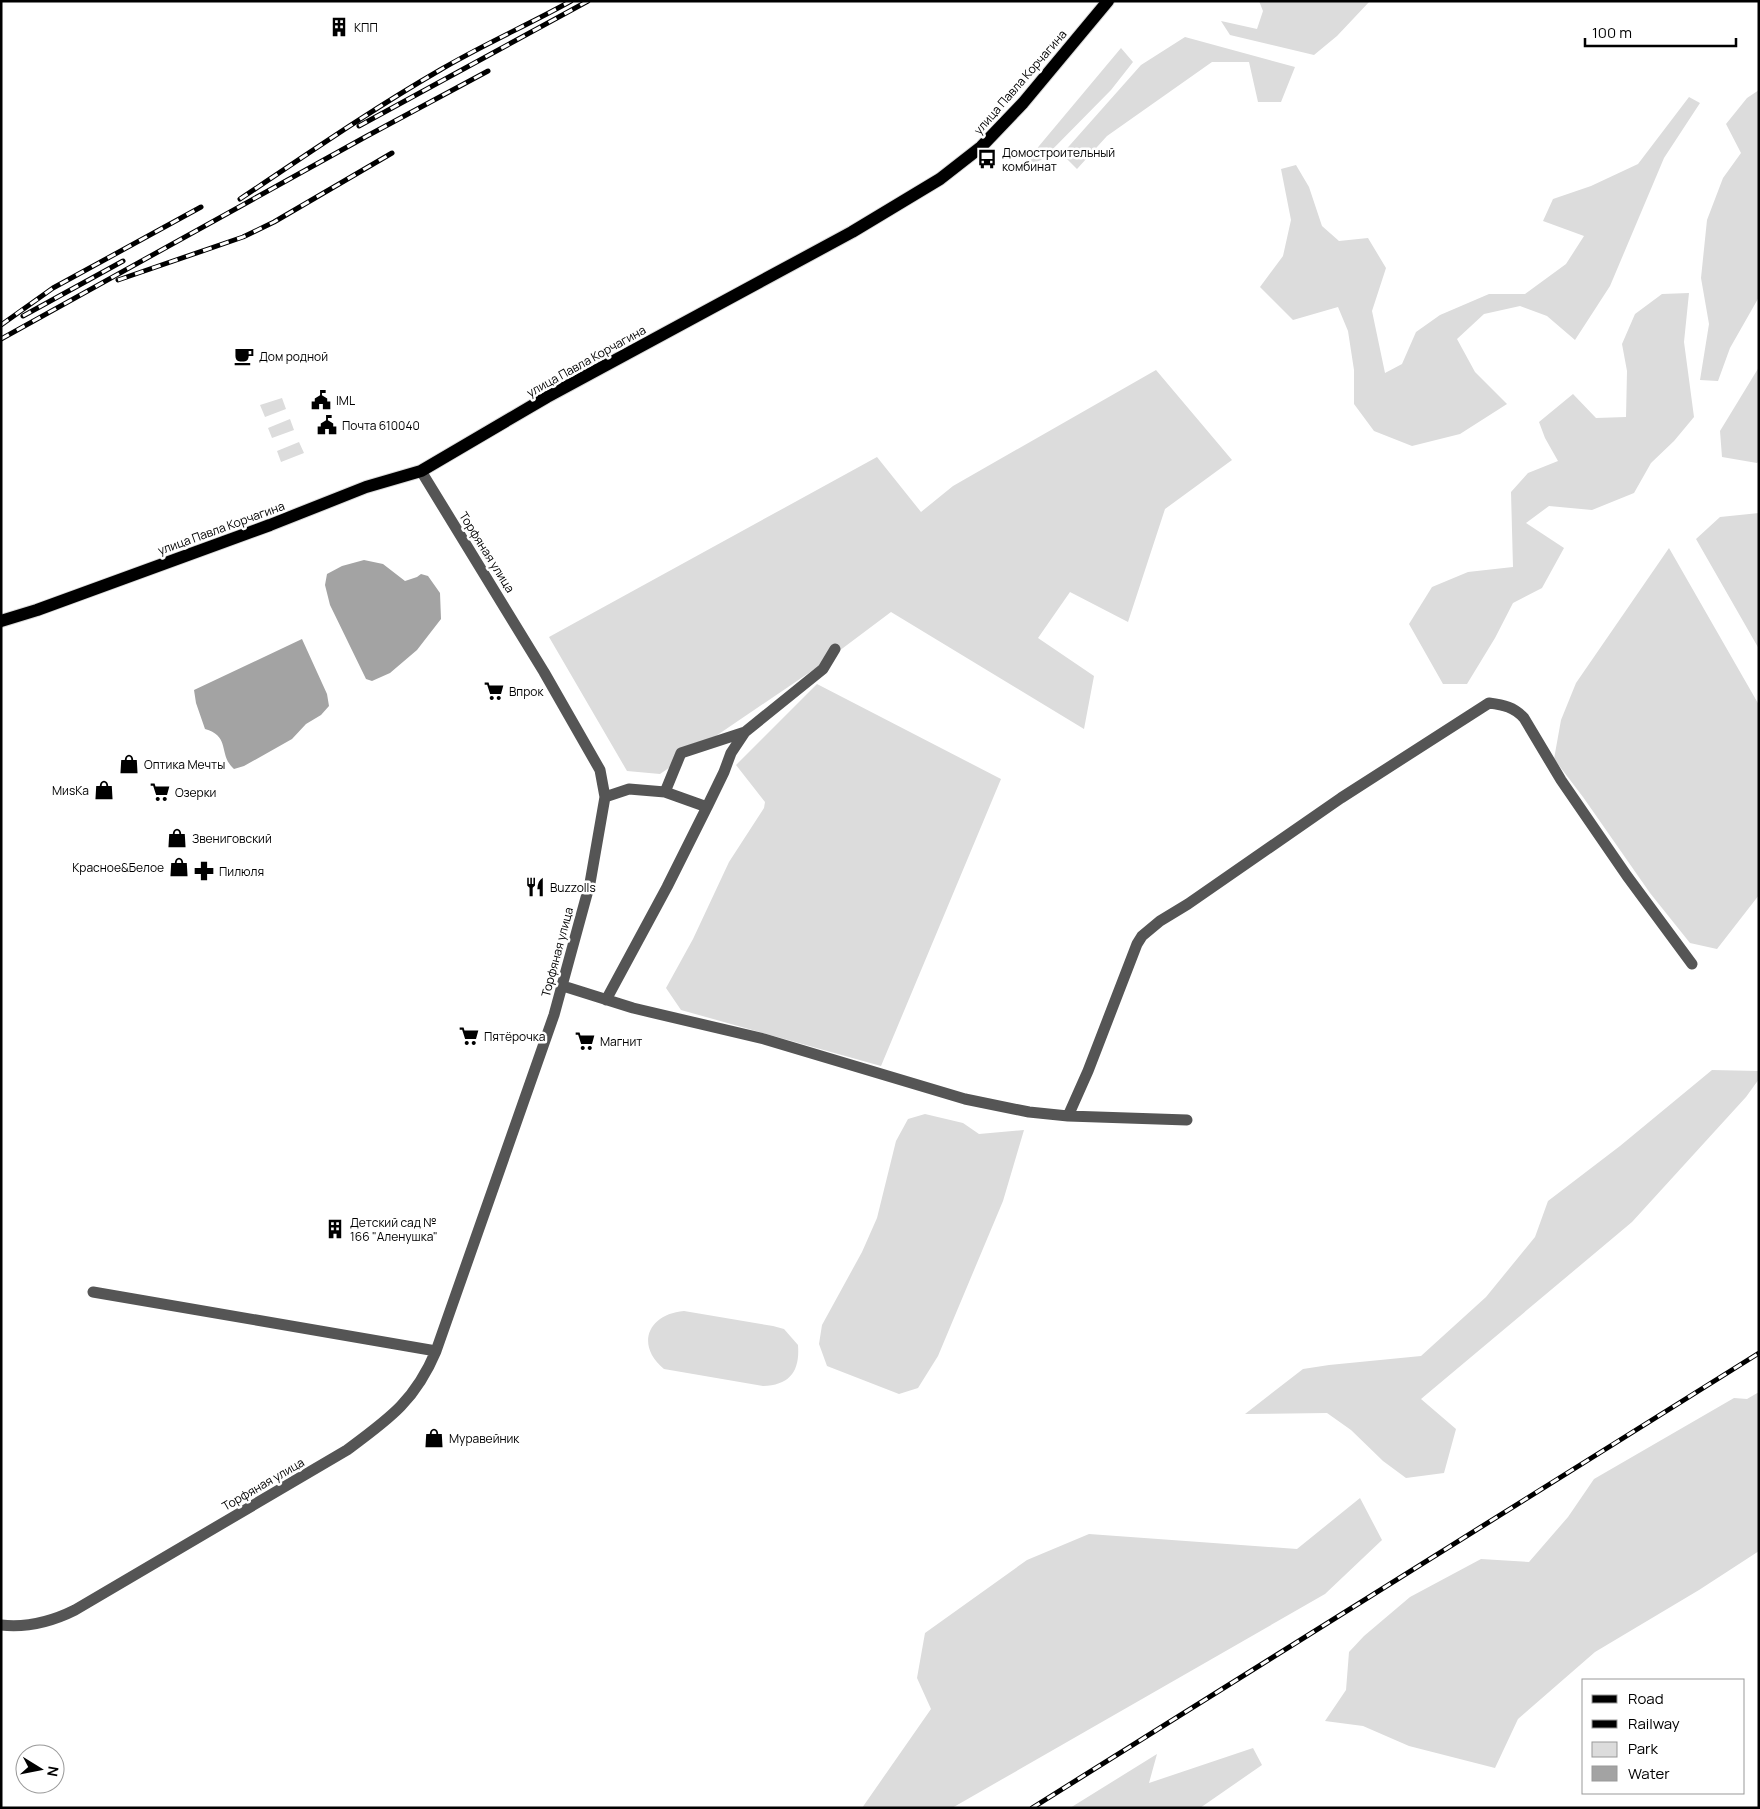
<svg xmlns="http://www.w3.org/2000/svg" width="1760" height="1809" font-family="Manrope,sans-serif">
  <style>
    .green { fill: #dcdcdc }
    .water { fill: #a3a3a3 }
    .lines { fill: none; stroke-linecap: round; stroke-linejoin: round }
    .major-casing { stroke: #dbdbdb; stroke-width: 14 }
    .minor { stroke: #555; stroke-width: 11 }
    .major { stroke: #000; stroke-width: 12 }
    .rail-casing { stroke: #000; stroke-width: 5 }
    .rail { stroke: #fff; stroke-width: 3; stroke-dasharray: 9; stroke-linecap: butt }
    .labels { text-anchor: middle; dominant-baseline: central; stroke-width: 5; stroke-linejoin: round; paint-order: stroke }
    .poi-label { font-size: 12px; fill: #000; stroke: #fff; text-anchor: start }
    .street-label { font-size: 12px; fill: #000; stroke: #fff }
  </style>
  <rect width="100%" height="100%" fill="#fff"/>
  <!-- green -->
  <path class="green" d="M 1259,1 L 1370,1 L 1337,36 L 1314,55 L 1230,35 L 1221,21 L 1257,29 L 1263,11 Z
    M 1185,37 L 1295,67 L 1281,102 L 1258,102 L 1249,62 L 1212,62 L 1107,136 L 1077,169 L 1062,154 L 1141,65 Z
    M 1121,48 L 1133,62 L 1111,90 L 1043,159 L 1024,168 L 1039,146 Z
    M 1759,90 L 1759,297 L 1730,348 L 1718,381 L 1700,380 L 1709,324 L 1701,278 L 1707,220 L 1723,178 L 1741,153 L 1726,124 L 1747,98 Z
    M 1689,97 L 1700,103 L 1664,158 L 1610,286 L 1575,340 L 1547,316 L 1520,306 L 1484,314 L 1457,339 L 1475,372 L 1507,404 L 1460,434 L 1412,446 L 1374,431 L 1354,404 L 1354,370 L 1348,331 L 1338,307 L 1293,320 L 1260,287 L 1283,256 L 1291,220 L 1281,169 L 1296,165 L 1309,187 L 1322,226 L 1339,241 L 1368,238 L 1386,268 L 1372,311 L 1385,373 L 1402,364 L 1416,332 L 1440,315 L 1489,294 L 1525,294 L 1566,264 L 1584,236 L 1543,221 L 1553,199 L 1591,186 L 1638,164 Z
    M 1689,293 L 1684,342 L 1694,417 L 1674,441 L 1651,463 L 1634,493 L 1592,510 L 1549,506 L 1526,523 L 1564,548 L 1542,588 L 1513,603 L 1495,638 L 1467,684 L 1443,684 L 1409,624 L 1432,587 L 1468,572 L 1513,567 L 1511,492 L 1528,473 L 1558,461 L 1545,438 L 1539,422 L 1573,394 L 1596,418 L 1626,417 L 1627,371 L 1622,344 L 1635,314 L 1662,294 Z
    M 1759,367 L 1759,461 L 1757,463 L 1722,457 L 1720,431 Z
    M 1156,370 L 1232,460 L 1165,509 L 1128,622 L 1070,592 L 1038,638 L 1094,676 L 1084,729 L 891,612 L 819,666 L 660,774 L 627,771 L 549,637 L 877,457 L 921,512 L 953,486 Z
    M 282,398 L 286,409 L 265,417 L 260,405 Z
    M 290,419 L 294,430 L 272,438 L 268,428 Z
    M 299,442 L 304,453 L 281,462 L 277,451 Z
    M 1759,513 L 1759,649 L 1696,539 L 1720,517 Z
    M 1669,548 L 1759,705 L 1759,895 L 1717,949 L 1690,943 L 1650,893 L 1583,797 L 1554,759 L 1561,720 L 1576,683 Z
    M 817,684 L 1001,779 L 881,1066 L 681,1010 L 666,988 L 693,939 L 729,862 L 764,808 L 765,802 L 736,765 Z
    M 1712,1070 L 1759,1071 L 1759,1079 L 1746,1097 L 1632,1222 L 1421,1399 L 1456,1429 L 1444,1473 L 1406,1478 L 1383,1461 L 1351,1430 L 1327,1413 L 1245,1414 L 1303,1369 L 1329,1365 L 1421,1356 L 1486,1297 L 1535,1237 L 1548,1201 L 1620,1146 Z
    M 925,1114 L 963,1123 L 979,1134 L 1024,1130 L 1003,1201 L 938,1356 L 918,1388 L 899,1394 L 827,1366 L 819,1344 L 822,1325 L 862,1252 L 877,1218 L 896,1141 L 908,1119 Z
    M 684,1311 L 773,1326 L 784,1329 L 798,1345 C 800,1371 790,1385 763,1386 L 664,1369 C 635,1345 648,1314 684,1311 Z
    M 1759,1392 L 1759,1551 L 1699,1590 L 1595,1652 L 1518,1719 L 1495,1768 L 1409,1746 L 1363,1726 L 1325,1721 L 1346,1690 L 1349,1652 L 1364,1636 L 1410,1597 L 1481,1559 L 1529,1562 L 1568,1517 L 1594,1479 L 1734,1398 L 1747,1399 Z
    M 1360,1498 L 1382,1540 L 1325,1594 L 952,1808 L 862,1808 L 931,1709 L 917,1678 L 925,1633 L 1027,1560 L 1089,1534 L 1297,1549 Z
    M 1253,1748 L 1262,1765 L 1200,1808 L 1070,1808 L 1157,1754 L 1149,1783 Z"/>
  <!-- water -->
  <path class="water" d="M 364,560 L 383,564 L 405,581 L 417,577 L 421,574 L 428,576 L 440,593 L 441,619 L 417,650 L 390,673 L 372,681 L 366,679 L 330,605 L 325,585 L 327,574 L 342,566 Z
    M 302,639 L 327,694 L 329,706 L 321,715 L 306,724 L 292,739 L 244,766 L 234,769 C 218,755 231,736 205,729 L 196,703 L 194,690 Z"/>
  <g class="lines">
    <defs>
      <path id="major" d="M 1,621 L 37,610 L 270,525 L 366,487 L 421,471 L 547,397 L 852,232 L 940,179 L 981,147 L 1023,103 L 1108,1"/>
    </defs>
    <!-- major casing -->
    <use href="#major" class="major-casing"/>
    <!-- minor -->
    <path class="minor" d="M 665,792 L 681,753 L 745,732 L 823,669 L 835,649
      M 605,797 L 629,789 L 665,792 L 707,807 L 667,887 L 606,1000
      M 707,807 L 724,772 L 731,753 L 745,732
      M 563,986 L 633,1008 L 764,1039 L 965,1099 L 1029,1112 L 1068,1116 L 1187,1120
      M 1068,1116 L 1088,1071 L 1137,944 L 1142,936 L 1160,921 L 1188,904 L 1341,798 L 1489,703 C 1504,705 1514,707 1524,718 L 1561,780 L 1627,876 L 1692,964
      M 93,1292 L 436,1351
      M 1,1625 C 28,1628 51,1622 75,1610 L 347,1450 C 389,1419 415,1401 436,1351 L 554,1015 L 590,883 L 605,797 L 600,770 L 544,672 L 421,471"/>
    <!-- major -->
    <use href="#major" class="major"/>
    <defs>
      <path id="rail" d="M 359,126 L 588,1
        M 240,199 C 306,155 371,110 440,70 C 482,45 528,25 571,1
        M 118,280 L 243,237 L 274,222 L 392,153
        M 23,316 L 123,261
        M 1,325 L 53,288 L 201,207
        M 1,339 L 367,136 L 488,71
        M 1032,1808 L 1759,1353"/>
    </defs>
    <!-- rail casing -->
    <use href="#rail" class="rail-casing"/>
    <!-- rail -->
    <use href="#rail" class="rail"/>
  </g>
  <!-- icons -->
  <defs>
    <symbol id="building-bare" viewBox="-9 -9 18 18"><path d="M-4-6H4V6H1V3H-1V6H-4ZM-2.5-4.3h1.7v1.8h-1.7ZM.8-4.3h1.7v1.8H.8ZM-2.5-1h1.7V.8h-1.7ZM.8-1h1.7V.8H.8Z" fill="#000" stroke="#fff" stroke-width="2.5" paint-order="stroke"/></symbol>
    <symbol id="bus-bare" viewBox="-9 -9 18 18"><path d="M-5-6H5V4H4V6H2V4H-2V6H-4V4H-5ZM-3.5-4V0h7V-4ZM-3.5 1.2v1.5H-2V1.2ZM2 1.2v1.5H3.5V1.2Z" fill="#000" stroke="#fff" stroke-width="2.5" paint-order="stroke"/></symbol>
    <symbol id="cafe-bare" viewBox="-9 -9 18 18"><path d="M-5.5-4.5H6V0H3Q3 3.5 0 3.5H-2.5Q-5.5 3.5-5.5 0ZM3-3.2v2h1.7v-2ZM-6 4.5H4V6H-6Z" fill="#000" stroke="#fff" stroke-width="2.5" paint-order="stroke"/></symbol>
    <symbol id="civic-bare" viewBox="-9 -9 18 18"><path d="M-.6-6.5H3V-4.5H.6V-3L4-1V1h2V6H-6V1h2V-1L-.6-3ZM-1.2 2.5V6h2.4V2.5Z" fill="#000" stroke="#fff" stroke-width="2.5" paint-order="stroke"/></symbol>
    <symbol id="supermarket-bare" viewBox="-9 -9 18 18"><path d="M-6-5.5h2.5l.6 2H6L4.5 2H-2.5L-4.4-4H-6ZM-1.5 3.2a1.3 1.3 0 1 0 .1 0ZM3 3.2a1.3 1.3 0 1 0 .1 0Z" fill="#000" stroke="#fff" stroke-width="2.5" paint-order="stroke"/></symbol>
    <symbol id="shop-bare" viewBox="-9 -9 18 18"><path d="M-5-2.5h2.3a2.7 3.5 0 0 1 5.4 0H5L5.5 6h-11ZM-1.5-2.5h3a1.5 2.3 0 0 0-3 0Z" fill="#000" stroke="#fff" stroke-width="2.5" paint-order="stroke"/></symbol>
    <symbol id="pharmacy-bare" viewBox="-9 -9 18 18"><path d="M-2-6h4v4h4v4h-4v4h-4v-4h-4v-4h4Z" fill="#000" stroke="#fff" stroke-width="2.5" paint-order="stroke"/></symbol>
    <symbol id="restaurant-bare" viewBox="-9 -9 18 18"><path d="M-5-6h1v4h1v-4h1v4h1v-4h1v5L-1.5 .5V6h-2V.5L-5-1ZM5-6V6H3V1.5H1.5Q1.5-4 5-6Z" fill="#000" stroke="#fff" stroke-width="2.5" paint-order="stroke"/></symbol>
  </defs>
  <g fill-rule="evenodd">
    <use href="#building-bare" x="325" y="13" width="28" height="28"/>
    <use href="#bus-bare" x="973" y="145" width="28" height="28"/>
    <use href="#cafe-bare" x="230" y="342" width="28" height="28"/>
    <use href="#civic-bare" x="307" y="386" width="28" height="28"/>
    <use href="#civic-bare" x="313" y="411" width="28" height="28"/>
    <use href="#supermarket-bare" x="480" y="677" width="28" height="28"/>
    <use href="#shop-bare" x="115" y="750" width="28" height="28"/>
    <use href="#shop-bare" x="90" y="776" width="28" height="28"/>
    <use href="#supermarket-bare" x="146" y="778" width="28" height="28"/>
    <use href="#shop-bare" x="163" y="824" width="28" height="28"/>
    <use href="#shop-bare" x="165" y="853" width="28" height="28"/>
    <use href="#pharmacy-bare" x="190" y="857" width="28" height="28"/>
    <use href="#restaurant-bare" x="521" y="873" width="28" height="28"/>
    <use href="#supermarket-bare" x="455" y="1022" width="28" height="28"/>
    <use href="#supermarket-bare" x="571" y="1027" width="28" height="28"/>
    <use href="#building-bare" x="321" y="1215" width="28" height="28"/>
    <use href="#shop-bare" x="420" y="1424" width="28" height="28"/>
  </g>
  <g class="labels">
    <!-- poi labels -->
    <g class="poi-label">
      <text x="354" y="27">КПП</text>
      <text x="1002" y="152">Домостроительный<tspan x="1002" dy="14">комбинат</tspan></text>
      <text x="259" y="356">Дом родной</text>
      <text x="336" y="400">IML</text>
      <text x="342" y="425">Почта 610040</text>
      <text x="509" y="691">Впрок</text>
      <text x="144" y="764">Оптика Мечты</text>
      <text x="89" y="790" text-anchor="end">МиsКа</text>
      <text x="175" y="792">Озерки</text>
      <text x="192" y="838">Звениговский</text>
      <text x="164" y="867" text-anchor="end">Красное&amp;Белое</text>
      <text x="219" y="871">Пилюля</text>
      <text x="550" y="887">Buzzolls</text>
      <text x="484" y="1036">Пятёрочка</text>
      <text x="600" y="1041">Магнит</text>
      <text x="350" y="1222">Детский сад №<tspan x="350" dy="14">166 "Аленушка"</tspan></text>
      <text x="449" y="1438">Муравейник</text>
    </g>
    <!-- street labels -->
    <g class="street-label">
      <text transform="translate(1020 82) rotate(-49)">улица Павла Корчагина</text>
      <text transform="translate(586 361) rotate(-29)">улица Павла Корчагина</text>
      <text transform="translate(221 528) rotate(-20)">улица Павла Корчагина</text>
      <text transform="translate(487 552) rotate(58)">Торфяная улица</text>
      <text transform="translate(557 952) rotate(-75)">Торфяная улица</text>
      <text transform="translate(263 1484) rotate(-30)">Торфяная улица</text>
    </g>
  </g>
  <!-- border -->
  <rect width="1760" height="1809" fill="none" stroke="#000000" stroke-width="5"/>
  <!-- legend -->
  <rect x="1582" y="1679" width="162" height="115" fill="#ffffff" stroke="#999999"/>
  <rect x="1592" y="1695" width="25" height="8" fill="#000000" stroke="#999999"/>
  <text x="1628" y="1704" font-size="15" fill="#000000">Road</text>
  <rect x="1592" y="1720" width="25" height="8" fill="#000000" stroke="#999999"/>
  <text x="1628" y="1729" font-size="15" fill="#000000">Railway</text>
  <rect x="1592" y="1742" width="25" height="15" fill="#dcdcdc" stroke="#999999"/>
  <text x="1628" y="1754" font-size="15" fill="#000000">Park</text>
  <rect x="1592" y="1766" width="25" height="15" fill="#a3a3a3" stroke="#999999"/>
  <text x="1628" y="1779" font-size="15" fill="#000000">Water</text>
  <!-- north arrow -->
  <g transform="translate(40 1769) rotate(100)"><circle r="24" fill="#ffffff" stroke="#999999"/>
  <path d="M0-4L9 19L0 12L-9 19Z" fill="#000000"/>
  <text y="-8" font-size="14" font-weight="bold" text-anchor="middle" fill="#000000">N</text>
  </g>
  <!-- scale -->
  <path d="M1585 38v8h151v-8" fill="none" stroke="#000000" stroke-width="2.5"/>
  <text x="1592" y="38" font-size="15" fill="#000000" stroke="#ffffff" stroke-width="4" paint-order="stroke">100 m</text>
</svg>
